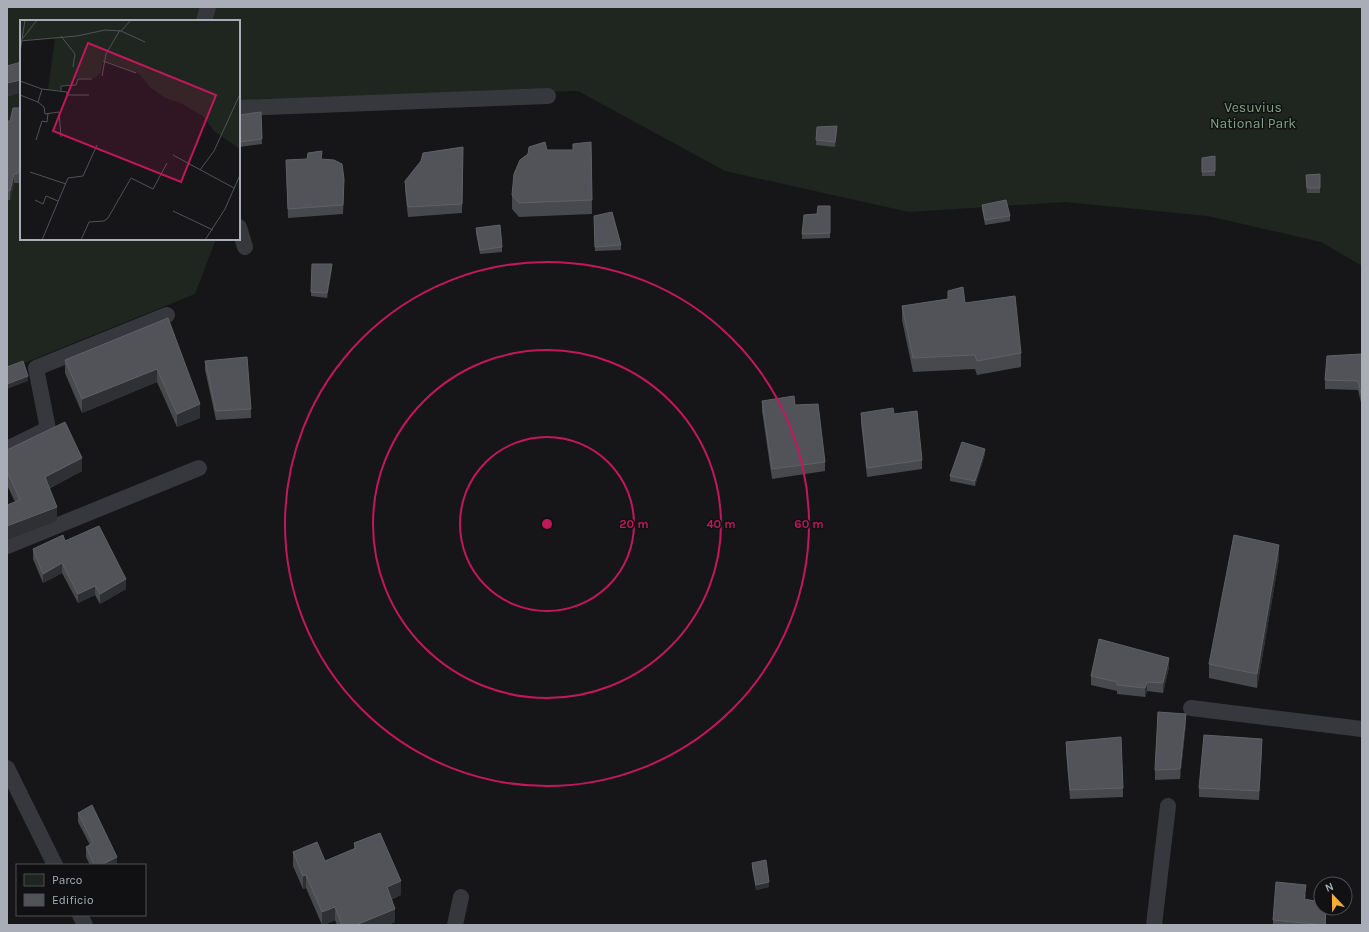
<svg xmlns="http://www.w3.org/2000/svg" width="1369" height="932" font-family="Karla,sans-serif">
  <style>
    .green { fill: #1e261f }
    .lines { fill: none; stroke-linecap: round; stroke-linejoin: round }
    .lane { stroke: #37383d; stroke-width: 16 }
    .wall { fill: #47494d }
    .shaded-wall { fill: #2f3033 }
    .building { fill: #525359; stroke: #5f6168 }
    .ring { fill: none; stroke: #c2185b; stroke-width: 2 }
    .labels { text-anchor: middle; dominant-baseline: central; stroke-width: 3; stroke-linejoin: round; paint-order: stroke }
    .park-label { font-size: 14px; fill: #7fa381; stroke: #111113 }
    .inset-road { fill: none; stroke: #505258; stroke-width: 1 }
    .view { fill: #c2185b; fill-opacity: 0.15; stroke: #c2185b; stroke-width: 2 }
    .inset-edge { fill: none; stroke: #a8adb8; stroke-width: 2 }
    .centre { fill: #c2185b; stroke: #111113; stroke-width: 2 }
    .ring-label { font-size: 12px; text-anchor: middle; font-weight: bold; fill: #c2185b; stroke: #111113; stroke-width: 3; stroke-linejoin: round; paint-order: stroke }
  </style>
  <rect width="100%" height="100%" fill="#161618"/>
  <!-- green -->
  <path class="green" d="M 7,7 L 1362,7 L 1362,266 L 1321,242 L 1208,216 L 1065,202 L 909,212 L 725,171 L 578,91 L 239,101 L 239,21 L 21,21 L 21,239 L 216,239 L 195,294 L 7,370 Z"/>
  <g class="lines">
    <!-- lane -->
    <path class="lane" d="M 204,21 L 208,7
      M 239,108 L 548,96
      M 239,227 L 245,247
      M 7,449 L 48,429 L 36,368 L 167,315
      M 7,546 L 199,468
      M 1191,708 L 1362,729
      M 7,768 L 55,865
      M 80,915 L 85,925
      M 455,925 L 461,897
      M 1154,925 L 1168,806"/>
  </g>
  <!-- wall -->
  <path class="wall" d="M 21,108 L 21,156 L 20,156 L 19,183 L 14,183 L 10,200 L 7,200 L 7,121 L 10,121 Z
    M 261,112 L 262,144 L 239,147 L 239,115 Z
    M 817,127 L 837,131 L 835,147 L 816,145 Z
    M 591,142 L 592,214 L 519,217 L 512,209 L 512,195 L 547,150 L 573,150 Z
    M 463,147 L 462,213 L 408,217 L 405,190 L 405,181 Z
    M 1215,156 L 1215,176 L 1202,176 L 1202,158 Z
    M 322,159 L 344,189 L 343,214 L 288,218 L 286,160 Z
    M 1320,174 L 1320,193 L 1307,193 L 1306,175 Z
    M 982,205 L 1010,216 L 1010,221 L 985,225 L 982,209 Z
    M 830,206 L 830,238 L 802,239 L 802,234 L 817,214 Z
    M 594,216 L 621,245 L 621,250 L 595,251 Z
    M 476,228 L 502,247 L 502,252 L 480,254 L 476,233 Z
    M 312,264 L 332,268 L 327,298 L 311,296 Z
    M 948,291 L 965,303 L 1021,353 L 1021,367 L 977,375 L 975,369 L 913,372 L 902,320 L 902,306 L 948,299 Z
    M 168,318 L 200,418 L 177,427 L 157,382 L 82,413 L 65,373 L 65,360 Z
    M 1362,358 L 1362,407 L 1358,390 L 1325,389 L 1325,380 Z
    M 205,361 L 251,409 L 251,418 L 216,420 L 205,370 Z
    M 762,401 L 795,405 L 825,462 L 825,471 L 772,479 L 762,411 Z
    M 861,413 L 894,414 L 922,460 L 922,469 L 867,477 L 861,423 Z
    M 7,450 L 82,471 L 50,488 L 57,521 L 15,502 L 7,485 Z
    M 985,454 L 975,486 L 950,481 L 950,476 Z
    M 65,541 L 126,589 L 100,604 L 95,595 L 78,603 L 62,573 L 43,583 L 33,559 L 33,549 Z
    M 1279,559 L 1257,688 L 1209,678 L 1209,664 Z
    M 1169,667 L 1163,693 L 1147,691 L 1145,697 L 1117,694 L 1117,691 L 1091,685 L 1091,676 Z
    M 1186,723 L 1180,779 L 1155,780 L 1155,770 Z
    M 1066,742 L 1123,788 L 1123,797 L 1070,799 L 1066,751 Z
    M 1262,748 L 1259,800 L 1199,797 L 1199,788 Z
    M 78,813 L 117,865 L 90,865 L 86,857 L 86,847 L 90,845 L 78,822 Z
    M 354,843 L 401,895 L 392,899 L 395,922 L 388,925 L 337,925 L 335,920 L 324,925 L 322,925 L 306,888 L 303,889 L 293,866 L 293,852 L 325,861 L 354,849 Z
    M 752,863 L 769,887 L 756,890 L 752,868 Z
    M 1306,894 L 1305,900 L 1326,908 L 1326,925 L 1273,925 L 1273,920 Z"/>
  <!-- shaded-wall -->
  <path class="shaded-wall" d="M 21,80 L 21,93 L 7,97 L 7,83 Z
    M 837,126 L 837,131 L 835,147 L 835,142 Z
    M 21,146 L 21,156 L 20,156 L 19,183 L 20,147 Z
    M 14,174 L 14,183 L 10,200 L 10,191 Z
    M 332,264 L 332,268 L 327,298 L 327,293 Z
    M 157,369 L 157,382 L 82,413 L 82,399 Z
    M 28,376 L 28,381 L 7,389 L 7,384 Z
    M 200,404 L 200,418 L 177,427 L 177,414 Z
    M 985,449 L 985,454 L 975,486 L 975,481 Z
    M 82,458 L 82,471 L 45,490 L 45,477 Z
    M 57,507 L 57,521 L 7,540 L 7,526 Z
    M 1279,545 L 1279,559 L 1257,688 L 1257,674 Z
    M 62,563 L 62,573 L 43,583 L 43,574 Z
    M 126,579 L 126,589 L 100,604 L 100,594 Z
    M 95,586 L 95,595 L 78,603 L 78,594 Z
    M 1169,658 L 1169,667 L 1163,693 L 1163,683 Z
    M 1147,682 L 1147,691 L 1145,697 L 1145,688 Z
    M 1186,714 L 1186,723 L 1180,779 L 1180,769 Z
    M 1262,739 L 1262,748 L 1259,800 L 1259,791 Z
    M 117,857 L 117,865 L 101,865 Z
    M 306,875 L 306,888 L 303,889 L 303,876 Z
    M 401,881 L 401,895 L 387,900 L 387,887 Z
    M 769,882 L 769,887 L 756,890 L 756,885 Z
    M 335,907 L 335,920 L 324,925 L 322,925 L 322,912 Z
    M 395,909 L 395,922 L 388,925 L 356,925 Z"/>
  <!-- building -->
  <path class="building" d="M 21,62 L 21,80 L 7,83 L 7,66 Z
    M 13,108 L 21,108 L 21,146 L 20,147 L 19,173 L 14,174 L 10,191 L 7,191 L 7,121 L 10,121 Z
    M 261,112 L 262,139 L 239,142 L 239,115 Z
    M 837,126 L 835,142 L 816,140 L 817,127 Z
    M 545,142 L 547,150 L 573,150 L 573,144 L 591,142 L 592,200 L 519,203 L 512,195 L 514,174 L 520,160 L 528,154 L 529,147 Z
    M 463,147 L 462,204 L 408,207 L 405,181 L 421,161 L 423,153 Z
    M 322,151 L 321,159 L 334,160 L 342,164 L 344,179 L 343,205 L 288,209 L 286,160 L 307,159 L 308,153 Z
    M 1215,156 L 1215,171 L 1202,172 L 1202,158 Z
    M 1320,174 L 1320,188 L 1307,188 L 1306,175 Z
    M 1006,200 L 1010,216 L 985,220 L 982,205 Z
    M 818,206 L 830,206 L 830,233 L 802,234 L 804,215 L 817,214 Z
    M 612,212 L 621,245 L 595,247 L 594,216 Z
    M 500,225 L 502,247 L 480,250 L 476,228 Z
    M 312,264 L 332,264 L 327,293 L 311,292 Z
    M 963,287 L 965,303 L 1015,296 L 1021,353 L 977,361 L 975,355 L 913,358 L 902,306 L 948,299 L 948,291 Z
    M 168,318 L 200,404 L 177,414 L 157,369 L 82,399 L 65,360 Z
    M 1361,354 L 1362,358 L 1362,398 L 1358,381 L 1325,380 L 1327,356 Z
    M 247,357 L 251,409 L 216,411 L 205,361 Z
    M 23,361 L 28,376 L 7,384 L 7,367 Z
    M 794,396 L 795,405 L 818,404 L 825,462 L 772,469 L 762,401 Z
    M 893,408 L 894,414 L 917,411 L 922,460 L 867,468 L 861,413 Z
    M 65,422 L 82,458 L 45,477 L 57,507 L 7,526 L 7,505 L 20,500 L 7,471 L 7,450 Z
    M 962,442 L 985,449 L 975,481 L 950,476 Z
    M 99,526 L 126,579 L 100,594 L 95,586 L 78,594 L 62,563 L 43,574 L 33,549 L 63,535 L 65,541 Z
    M 1234,535 L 1279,545 L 1257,674 L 1209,664 Z
    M 1099,639 L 1169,658 L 1163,683 L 1147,682 L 1145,688 L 1117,685 L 1117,682 L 1091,676 Z
    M 1158,712 L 1186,714 L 1180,769 L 1155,770 Z
    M 1204,735 L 1262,739 L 1259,791 L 1199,788 Z
    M 1121,737 L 1123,788 L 1070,790 L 1066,742 Z
    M 92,805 L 117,857 L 101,865 L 94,865 L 86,847 L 93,843 L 78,813 Z
    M 380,833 L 401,881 L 387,887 L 395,909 L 356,925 L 342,925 L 335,907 L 322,912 L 306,875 L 303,876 L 293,852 L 317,842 L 325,861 L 356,848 L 354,843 Z
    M 766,860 L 769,882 L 756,885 L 752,863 Z
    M 1276,882 L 1306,885 L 1304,899 L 1321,902 L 1321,908 L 1326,908 L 1325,925 L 1273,920 Z"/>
  <!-- distance rings -->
  <g class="ring">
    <circle cx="547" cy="524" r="87"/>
    <circle cx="547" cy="524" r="174"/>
    <circle cx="547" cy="524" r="262"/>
  </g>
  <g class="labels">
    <!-- park labels -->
    <g class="park-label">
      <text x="1253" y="107">Vesuvius<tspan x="1253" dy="16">National Park</tspan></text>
    </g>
  </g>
  <!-- overview -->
  <g transform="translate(20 20)">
    <rect width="220" height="220" fill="#161618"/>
    <path d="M 0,0 L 220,0 L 220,129 L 194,111 L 183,96 L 160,83 L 145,78 L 130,67 L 119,54 L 83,40 L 81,52 L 75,58 L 53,58 L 53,64 L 41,66 L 40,70 L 28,70 L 35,18 L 2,21 L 0,43 Z" fill="#1e261f"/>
    <path class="inset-road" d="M 101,11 L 125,22M 41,16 L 55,34 L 53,47M 3,18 L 17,0M 0,21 L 57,16 L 85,10 L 101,11 L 111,0M 0,32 L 5,0M 83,41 L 116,53M 82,56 L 86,34 L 100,10M 0,61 L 22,69 L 47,72 L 47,75 L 69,75M 22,69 L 18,82 L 24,87 L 25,94 L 39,92 L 41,117M 41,71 L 41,66 L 56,65 L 58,59 L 72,59M 0,75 L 18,82M 16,120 L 22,101 L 27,102 L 28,93M 153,135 L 214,168M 180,150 L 194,131 L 220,74M 10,152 L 46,164M 15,180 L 23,184 L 26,176 L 38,181M 153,191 L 193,210M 22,220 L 48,158 L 63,156 L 77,125M 61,220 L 69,202 L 84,201 L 88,198 L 111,158 L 133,169 L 147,143M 185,220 L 205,189 L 220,155"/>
    <path class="view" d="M 68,23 L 196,75 L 161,162 L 33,111 Z"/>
    <rect width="220" height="220" class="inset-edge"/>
  </g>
  <circle cx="547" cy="524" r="6" class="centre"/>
  <g class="ring-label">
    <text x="634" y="528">20 m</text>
    <text x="721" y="528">40 m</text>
    <text x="809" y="528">60 m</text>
  </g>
  <!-- border -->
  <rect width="1369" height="932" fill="none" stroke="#a8adb8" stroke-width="16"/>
  <!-- legend -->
  <rect x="16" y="864" width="130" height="52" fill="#111113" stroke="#4d4f55"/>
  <rect x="24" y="874" width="20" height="12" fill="#1e261f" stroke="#4d4f55"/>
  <text x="52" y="884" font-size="12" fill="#a8adb8">Parco</text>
  <rect x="24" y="894" width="20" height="12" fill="#525359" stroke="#4d4f55"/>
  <text x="52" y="904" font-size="12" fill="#a8adb8">Edificio</text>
  <!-- north arrow -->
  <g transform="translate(1333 896) rotate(338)"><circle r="19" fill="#111113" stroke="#4d4f55"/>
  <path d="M0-3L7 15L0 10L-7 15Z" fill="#f2b134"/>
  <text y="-6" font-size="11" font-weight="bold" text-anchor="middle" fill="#a8adb8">N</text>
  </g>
</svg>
